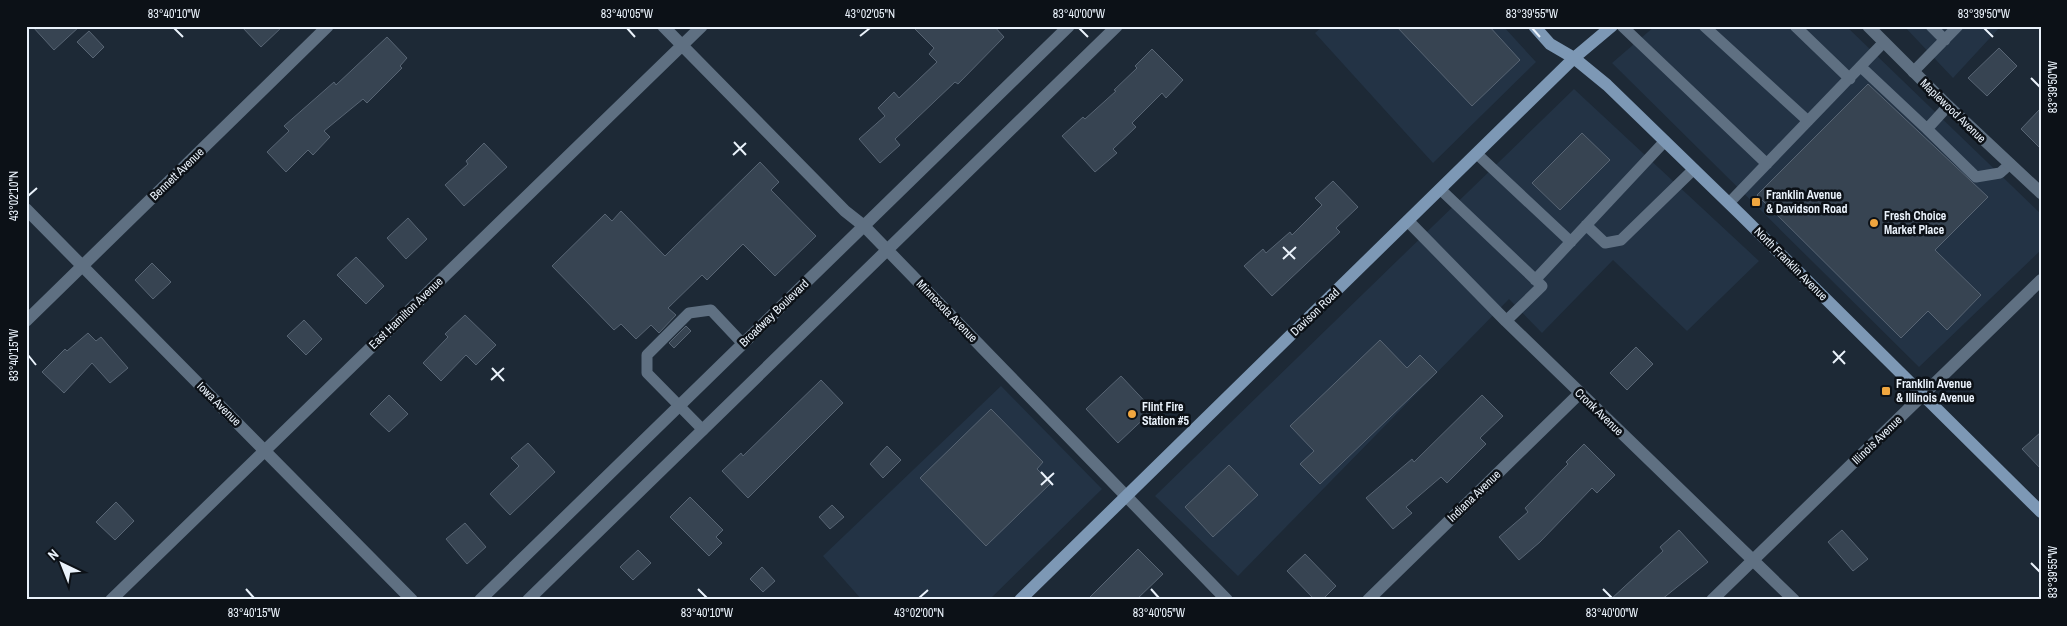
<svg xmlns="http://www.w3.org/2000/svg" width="2067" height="626" font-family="'Archivo Narrow',sans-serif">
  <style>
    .built { fill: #233345 }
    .building { fill: #374452; stroke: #586574 }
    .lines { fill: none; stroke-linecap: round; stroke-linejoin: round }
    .lane { stroke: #5f7082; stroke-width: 11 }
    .street { stroke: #5f7082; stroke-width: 12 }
    .secondary { stroke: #7d98b5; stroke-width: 12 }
    .ticks { fill: none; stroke: #eaf2fb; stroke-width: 2 }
    .poi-dot { fill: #f0a63f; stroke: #0c1117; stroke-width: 2 }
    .labels { text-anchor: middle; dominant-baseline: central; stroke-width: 5; stroke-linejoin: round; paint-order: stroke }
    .street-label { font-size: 12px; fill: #eaf2fb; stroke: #0c1117 }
    .poi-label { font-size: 12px; font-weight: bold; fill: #eaf2fb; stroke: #0c1117; text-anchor: start }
    .neatline { fill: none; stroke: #eaf2fb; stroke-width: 2 }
    .ticks-label { font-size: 12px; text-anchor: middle; fill: #eaf2fb }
  </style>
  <rect width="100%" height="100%" fill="#1d2936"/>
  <!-- built -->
  <path class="built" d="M 1323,26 L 1503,26 L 1536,62 L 1433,163 L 1315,33 Z
    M 1655,26 L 1846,26 L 2041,214 L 2041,250 L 1919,367 L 1612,63 Z
    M 1904,26 L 2001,26 L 1953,78 Z
    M 1574,89 L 1759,261 L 1687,331 L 1613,260 L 1542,333 L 1509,299 L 1238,576 L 1155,496 Z
    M 1001,386 L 1102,489 L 989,600 L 862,600 L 823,556 Z"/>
  <!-- building -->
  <path class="building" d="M 32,26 L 80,26 L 54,50 Z
    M 241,26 L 283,26 L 261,47 Z
    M 912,26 L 994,26 L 1004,37 L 958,84 L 955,82 L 895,139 L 900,145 L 880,163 L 859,139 L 885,116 L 878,108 L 894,92 L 899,98 L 937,62 L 929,54 L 934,48 Z
    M 1396,26 L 1489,26 L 1520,60 L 1472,106 Z
    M 89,31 L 104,47 L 93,58 L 77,42 Z
    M 387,37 L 407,58 L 400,66 L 402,68 L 367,103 L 363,99 L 324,131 L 330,137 L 313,155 L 308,150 L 286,172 L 267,152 L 289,131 L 284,126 L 334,82 L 336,85 Z
    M 1999,48 L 2017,66 L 1987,96 L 1968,78 Z
    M 1152,49 L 1183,80 L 1166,98 L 1162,93 L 1132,123 L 1136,127 L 1113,149 L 1117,153 L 1095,172 L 1062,136 L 1083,117 L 1085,119 L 1116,91 L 1114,90 L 1137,68 L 1135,66 Z
    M 1868,84 L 1988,197 L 1935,250 L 1981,295 L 1947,330 L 1928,311 L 1901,338 L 1757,195 Z
    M 2041,108 L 2041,149 L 2021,129 Z
    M 1582,133 L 1610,160 L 1560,210 L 1532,183 Z
    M 484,143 L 507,167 L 464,206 L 445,185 L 468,164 L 466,161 Z
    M 760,162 L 779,182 L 771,190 L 816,236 L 775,276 L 743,244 L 707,280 L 702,275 L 668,308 L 676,315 L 659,333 L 651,325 L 636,339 L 621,324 L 614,330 L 552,266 L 605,214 L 612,221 L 621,211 L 665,256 Z
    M 1333,181 L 1358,207 L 1336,228 L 1340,232 L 1272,296 L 1244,266 L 1263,249 L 1266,253 L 1290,232 L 1292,235 L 1322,205 L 1315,198 Z
    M 408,218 L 427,239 L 406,259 L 387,238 Z
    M 356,257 L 384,286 L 366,304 L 337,275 Z
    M 152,263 L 171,282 L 153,299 L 135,280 Z
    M 465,315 L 496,345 L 476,365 L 466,355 L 441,381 L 423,363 L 448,337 L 445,334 Z
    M 304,320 L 322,339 L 306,355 L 287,336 Z
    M 686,326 L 691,331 L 674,348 L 669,343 Z
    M 88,333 L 96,341 L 101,337 L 128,368 L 110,383 L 92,363 L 64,393 L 42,372 L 65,349 L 67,351 Z
    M 1380,340 L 1407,368 L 1420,355 L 1437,372 L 1320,484 L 1300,464 L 1314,451 L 1290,426 Z
    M 1636,347 L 1653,364 L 1627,390 L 1610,373 Z
    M 1121,376 L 1153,410 L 1118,443 L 1086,409 Z
    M 821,380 L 843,403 L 748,498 L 722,471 L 741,453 L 743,456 Z
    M 389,395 L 408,414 L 389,432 L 370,414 Z
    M 1482,395 L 1503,416 L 1480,438 L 1486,444 L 1447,483 L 1441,477 L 1406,507 L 1412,513 L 1393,529 L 1366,498 L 1412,459 L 1414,462 Z
    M 991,409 L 1043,462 L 1037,469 L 1051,483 L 986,546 L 920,478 Z
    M 2041,432 L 2041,469 L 2022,449 Z
    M 528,443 L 555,472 L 510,515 L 490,494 L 519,466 L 511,458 Z
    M 1584,444 L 1615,475 L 1597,493 L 1592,488 L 1540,542 L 1519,560 L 1499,537 L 1528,512 L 1525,508 L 1568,464 L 1566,462 Z
    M 887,446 L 901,460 L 883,478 L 870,464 Z
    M 1229,465 L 1258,495 L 1213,537 L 1185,507 Z
    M 690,497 L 723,530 L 716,537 L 722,543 L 709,556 L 670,517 Z
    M 116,502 L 134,521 L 115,540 L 96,522 Z
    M 832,505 L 844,517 L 830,529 L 819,517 Z
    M 465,523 L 486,547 L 467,564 L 446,539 Z
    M 1679,530 L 1708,562 L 1661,600 L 1610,600 L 1663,551 L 1660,547 Z
    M 1842,530 L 1868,559 L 1853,571 L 1828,542 Z
    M 1138,549 L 1163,574 L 1136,600 L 1087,600 Z
    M 638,550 L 651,563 L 633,580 L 620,567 Z
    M 1305,554 L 1336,586 L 1322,600 L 1315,600 L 1287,571 Z
    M 762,567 L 775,581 L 763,592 L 750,579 Z"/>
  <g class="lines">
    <!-- lane -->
    <path class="lane" d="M 1622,26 L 1767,164
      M 1704,26 L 1808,121
      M 1795,26 L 1850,79
      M 1931,26 L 1945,40
      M 1861,67 L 1927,129
      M 1913,72 L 1958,26
      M 1948,106 L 1927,129 L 1976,177 L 2000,173 L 2010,164
      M 1477,154 L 1571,242
      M 1440,189 L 1542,286 L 1506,321
      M 1729,203 L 1884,42
      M 1586,225 L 1605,243 L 1621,240 L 1694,169
      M 1535,280 L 1665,141
      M 703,430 L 647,373 L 647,355 L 689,313 L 711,310 L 743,344"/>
    <!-- street -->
    <path class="street" d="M 663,26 L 845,211 L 864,226 L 1227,600
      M 1868,26 L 1948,106 L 2041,193
      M 26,209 L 412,600
      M 1408,221 L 1506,321 L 1794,600
      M 26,321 L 328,26
      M 111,600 L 702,26
      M 480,600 L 1069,26
      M 528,600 L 1117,26
      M 1368,600 L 1580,393
      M 1712,600 L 2041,280"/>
    <!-- secondary -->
    <path class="secondary" d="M 1534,26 L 1550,44 L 1574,58 L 1607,85 L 1742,216 L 2041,512
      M 1020,600 L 1574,58 L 1612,26"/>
  </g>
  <!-- ticks -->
  <path class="ticks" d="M 174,28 L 183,37M 627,28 L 635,37M 1079,28 L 1088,37M 1532,28 L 1540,37M 1984,28 L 1993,37M 860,36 L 870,28M 2031,78 L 2040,87M 734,142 L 746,155M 733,155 L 746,143M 28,196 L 37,188M 1283,247 L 1295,259M 1283,259 L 1296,247M 1833,351 L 1845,364M 28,355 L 36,365M 1833,363 L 1845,351M 492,368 L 504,381M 491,380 L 504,368M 1041,472 L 1053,485M 1041,485 L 1054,473M 2031,563 L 2040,572M 246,589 L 254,598M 698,589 L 707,598M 1151,589 L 1159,598M 1603,589 L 1612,598M 919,598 L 928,590"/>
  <!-- markers -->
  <g class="poi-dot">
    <rect x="1751" y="197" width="10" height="10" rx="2.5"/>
    <circle cx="1874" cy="223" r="5"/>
    <rect x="1881" y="386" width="10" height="10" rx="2.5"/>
    <circle cx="1132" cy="414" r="5"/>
  </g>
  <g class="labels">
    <!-- street labels -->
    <g class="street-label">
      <text transform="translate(1953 111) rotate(44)">Maplewood Avenue</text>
      <text transform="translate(177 174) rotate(-44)">Bennett Avenue</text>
      <text transform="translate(1791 264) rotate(45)">North Franklin Avenue</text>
      <text transform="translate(947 311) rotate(46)">Minnesota Avenue</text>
      <text transform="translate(1315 312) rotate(-44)">Davison Road</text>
      <text transform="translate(406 313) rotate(-44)">East Hamilton Avenue</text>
      <text transform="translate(774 313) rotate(-44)">Broadway Boulevard</text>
      <text transform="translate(219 404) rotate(45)">Iowa Avenue</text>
      <text transform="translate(1599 412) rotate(44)">Cronk Avenue</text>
      <text transform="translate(1877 440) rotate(-44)">Illinois Avenue</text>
      <text transform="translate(1474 496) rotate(-44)">Indiana Avenue</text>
    </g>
    <!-- poi labels -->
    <g class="poi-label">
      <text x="1766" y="195">Franklin Avenue<tspan x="1766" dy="14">&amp; Davidson Road</tspan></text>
      <text x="1884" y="216">Fresh Choice<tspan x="1884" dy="14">Market Place</tspan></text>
      <text x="1896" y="384">Franklin Avenue<tspan x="1896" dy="14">&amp; Illinois Avenue</tspan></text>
      <text x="1142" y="407">Flint Fire<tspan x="1142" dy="14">Station #5</tspan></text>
    </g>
  </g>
  <!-- border -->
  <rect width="2067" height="626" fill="none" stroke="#0c1117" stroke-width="55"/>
  <!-- north arrow -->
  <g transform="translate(62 564) rotate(317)" stroke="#0c1117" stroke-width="4" paint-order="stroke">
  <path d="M0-4L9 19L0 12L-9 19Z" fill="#eaf2fb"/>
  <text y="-8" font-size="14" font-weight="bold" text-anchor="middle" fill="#eaf2fb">N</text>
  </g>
  <rect x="28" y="28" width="2012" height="570" class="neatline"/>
  <g class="ticks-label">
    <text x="174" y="18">83°40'10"W</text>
    <text x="627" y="18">83°40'05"W</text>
    <text x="870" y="18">43°02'05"N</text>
    <text x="1079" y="18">83°40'00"W</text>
    <text x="1532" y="18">83°39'55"W</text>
    <text x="1984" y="18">83°39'50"W</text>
    <text transform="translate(2053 87) rotate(-90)" y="4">83°39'50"W</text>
    <text transform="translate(14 196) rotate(-90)" y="4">43°02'10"N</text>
    <text transform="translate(14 355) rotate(-90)" y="4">83°40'15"W</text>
    <text transform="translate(2053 572) rotate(-90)" y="4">83°39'55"W</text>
    <text x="254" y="617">83°40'15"W</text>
    <text x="707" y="617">83°40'10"W</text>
    <text x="919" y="617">43°02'00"N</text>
    <text x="1159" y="617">83°40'05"W</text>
    <text x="1612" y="617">83°40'00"W</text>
  </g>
</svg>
